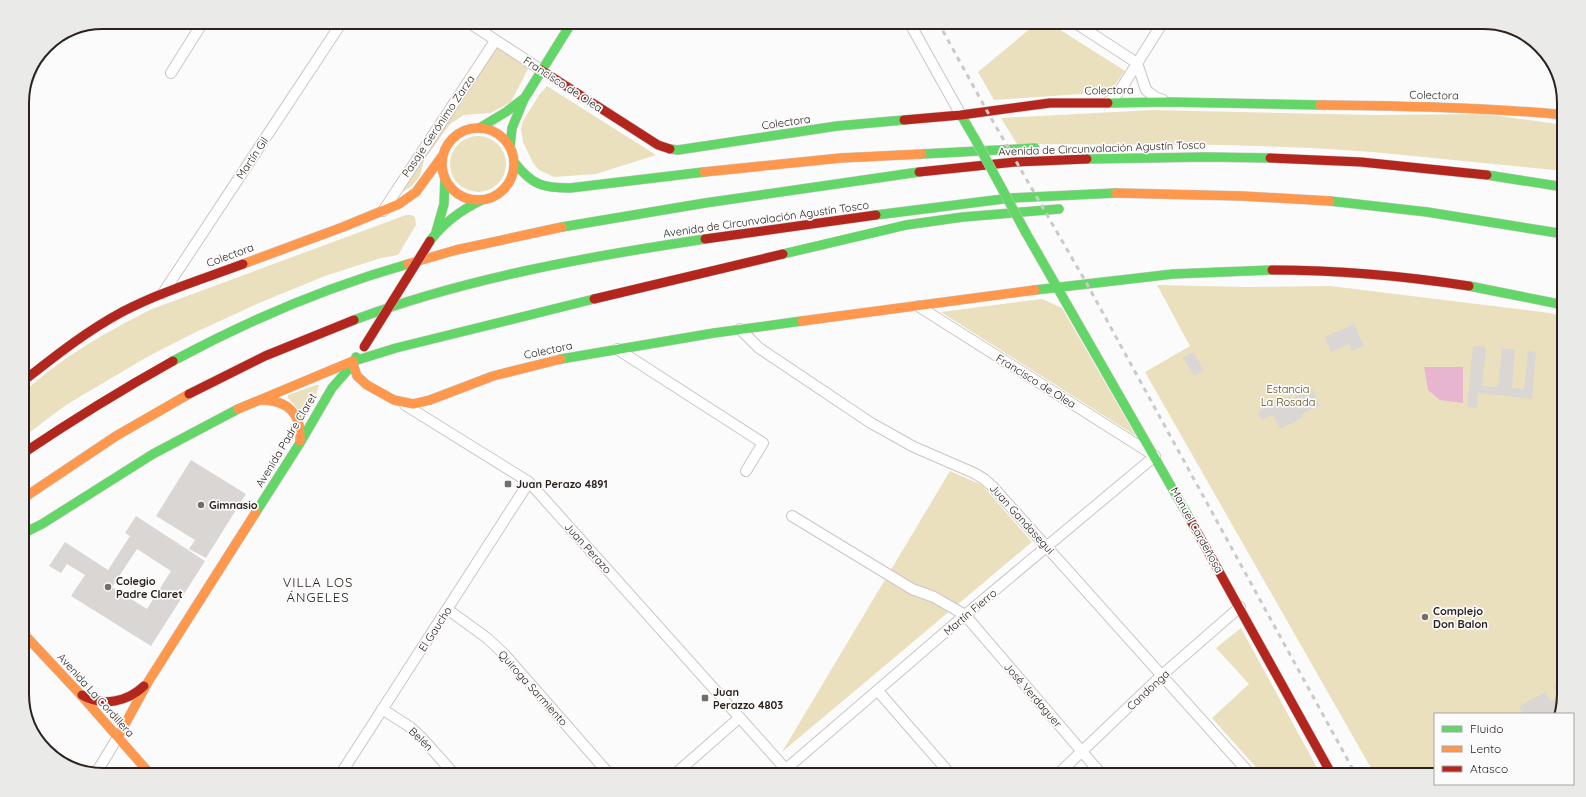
<svg xmlns="http://www.w3.org/2000/svg" width="1586" height="797" font-family="Quicksand,sans-serif">
  <style>
    .green { fill: #eae0be }
    .water { fill: #e7b6ce }
    .building { fill: #dad6d3; fill-rule: evenodd }
    .lines { fill: none; stroke-linecap: round; stroke-linejoin: round }
    .street-casing { stroke: #cbc6c4; stroke-width: 12 }
    .fast-casing { stroke: #cbc6c4; stroke-width: 10 }
    .slow-casing { stroke: #cbc6c4; stroke-width: 10 }
    .jam-casing { stroke: #cbc6c4; stroke-width: 10 }
    .street { stroke: #fefefe; stroke-width: 10 }
    .fast { stroke: #63d668; stroke-width: 9 }
    .slow { stroke: #ff974d; stroke-width: 9 }
    .jam { stroke: #b3261e; stroke-width: 9 }
    .rail { stroke: #cbcac9; stroke-width: 3; stroke-dasharray: 5 5; stroke-linecap: butt }
    .fast-bridge-casing { stroke: #cbc6c4; stroke-width: 10; stroke-linecap: butt }
    .jam-bridge-casing { stroke: #cbc6c4; stroke-width: 10; stroke-linecap: butt }
    .fast-bridge { stroke: #63d668; stroke-width: 9 }
    .jam-bridge { stroke: #b3261e; stroke-width: 9 }
    .poi-dot { fill: #746e6b; stroke: #fbfbfb; stroke-width: 1.5 }
    .labels { text-anchor: middle; dominant-baseline: central; stroke-width: 3.5; stroke-linejoin: round; paint-order: stroke }
    .street-label { font-size: 11px; fill: #2c221e; stroke: #fbfbfb }
    .park-label { font-size: 11px; fill: #5c4b13; stroke: #fbfbfb }
    .poi-label { font-size: 11px; font-weight: bold; fill: #2c221e; stroke: #fbfbfb; text-anchor: start }
    .quarter-label { font-size: 13px; letter-spacing: 1px; fill: #2c221e; stroke: #fbfbfb }
    .rim { fill: none; stroke: #2c221e; stroke-width: 2 }
  </style>
  <rect width="100%" height="100%" fill="#fbfbfb"/>
  <!-- green -->
  <path class="green" d="M 1038,22 L 1048,22 L 1125,71 L 1110,92 L 994,100 L 978,72 Z
    M 497,47 L 529,67 L 511,102 L 491,113 L 464,115 L 450,124 L 424,160 L 420,176 L 412,186 L 401,193 Z
    M 547,86 L 656,155 L 596,174 L 554,177 L 539,170 L 533,163 L 523,142 L 521,129 L 523,121 L 539,95 Z
    M 1152,110 L 1375,115 L 1486,114 L 1564,125 L 1564,171 L 1373,152 L 1313,148 L 1224,145 L 1017,144 L 1001,118 Z
    M450 164a28 28 0 1 1 56 0a28 28 0 1 1-56 0Z
    M 406,215 L 411,215 L 415,217 L 416,225 L 398,255 L 381,258 L 325,276 L 259,303 L 196,332 L 147,357 L 66,405 L 22,438 L 22,394 C 60,358 106,332 152,309 Z
    M 1157,285 L 1247,287 L 1330,286 L 1550,313 L 1564,317 L 1564,694 L 1559,714 L 1435,714 L 1435,775 L 1375,775 L 1145,372 L 1190,346 Z
    M 1042,299 L 1062,308 L 1136,436 L 941,312 Z
    M 316,385 L 319,385 C 317,396 309,405 301,413 L 288,398 L 288,395 Z
    M 950,471 L 982,485 L 1032,542 L 782,752 Z
    M 22,504 L 31,516 L 22,520 Z
    M 1241,628 L 1321,775 L 1263,775 L 1212,718 L 1249,684 L 1216,648 Z"/>
  <!-- water -->
  <path class="water" d="M 1424,367 L 1463,367 L 1463,403 L 1440,400 L 1428,390 Z"/>
  <!-- building -->
  <path class="building" d="M 1354,324 L 1364,346 L 1352,351 L 1349,344 L 1331,352 L 1325,337 Z
    M 1473,346 L 1486,347 L 1482,386 L 1498,387 L 1502,348 L 1515,350 L 1512,388 L 1524,389 L 1528,351 L 1536,352 L 1532,399 L 1478,393 L 1477,408 L 1467,407 Z
    M 1193,352 L 1204,370 L 1194,376 L 1183,358 Z
    M 1312,389 L 1320,405 L 1301,415 L 1303,417 L 1280,429 L 1273,415 L 1262,420 L 1258,412 L 1290,396 L 1291,399 Z
    M 191,460 L 246,494 L 206,558 L 189,549 L 195,540 L 156,516 Z
    M 136,516 L 205,561 L 151,646 L 71,596 L 85,575 L 67,564 L 61,573 L 49,566 L 65,542 L 108,570 L 130,536 L 125,533 ZM 137,549 L 171,571 L 147,609 L 112,587 Z
    M 1564,680 L 1564,694 L 1559,714 L 1524,714 L 1519,707 L 1545,692 L 1551,701 L 1559,696 L 1553,686 Z"/>
  <g class="lines">
    <defs>
      <path id="street" d="M 468,22 L 541,70
        M 909,22 L 961,115
        M 1074,22 L 1137,63 L 1146,90 L 1155,97 L 1163,100
        M 171,73 L 203,22
        M 25,86 L 35,62
        M 1108,102 L 1114,98 L 1121,89 L 1163,22
        M 383,211 L 495,41
        M 163,293 L 342,22
        M 740,329 L 759,348 L 871,423 L 914,447 L 974,473 L 984,479 L 993,487 L 1251,775
        M 617,349 L 763,443 L 746,471
        M 405,405 L 529,482 L 791,775
        M 792,516 L 912,589 L 934,597 L 965,615 L 1102,775
        M 447,609 L 487,638 L 505,655 L 610,775
        M 878,691 L 951,775
        M 382,709 L 410,727 L 422,738 L 455,775
        M 786,769 L 965,615 L 1155,456 L 918,306
        M 96,773 L 118,737
        M 340,775 L 529,482
        M 674,775 L 739,718
        M 1057,775 L 1162,675 L 1240,607"/>
      <path id="fast" d="M 1108,103 L 1168,102 L 1320,105
        M 961,115 L 975,139
        M 481,127 L 506,112 L 523,99
        M 510,147 L 512,128 L 524,99 L 572,22
        M 670,149 L 678,150 L 837,126 L 904,120
        M 922,154 L 1035,148
        M 1087,159 L 1207,157 L 1270,158
        M 515,163 C 532,185 543,188 570,188 L 704,172
        M 1487,175 L 1564,187
        M 1330,201 L 1427,212 L 1564,234
        M 876,215 L 1011,198 L 1116,193
        M 562,227 L 705,203 L 919,172
        M 436,232 L 444,204 L 445,178
        M 1026,233 L 1191,521
        M 430,241 C 444,222 461,210 482,200
        M 783,254 L 906,225 L 963,217 L 1059,209
        M 1469,286 L 1564,305
        M 1035,290 L 1173,274 L 1272,270
        M 354,320 C 466,278 586,257 705,239
        M 561,359 L 714,333 L 802,321
        M 173,361 C 247,321 327,287 408,264
        M 354,361 L 396,348 L 594,299
        M 256,512 L 300,443 L 332,388 L 353,364 L 356,357
        M 22,534 L 42,524 L 153,454 L 238,409"/>
      <path id="slow" d="M 1320,105 C 1401,106 1483,107 1564,115
        M442 164a36 36 0 1 1 72 0a36 36 0 1 1-72 0Z
        M 704,172 L 841,158 L 922,154
        M 1116,193 L 1242,196 L 1330,201
        M 243,264 L 343,227 L 399,204 L 416,192 L 443,155
        M 408,264 L 456,250 L 562,227
        M 802,321 L 1035,290
        M 353,364 L 357,376 L 367,385 L 394,400 L 413,404 L 430,400 L 493,376 L 561,359
        M 261,400 C 288,400 302,414 300,441
        M 238,409 L 353,361
        M 22,499 L 116,436 L 189,394
        M 22,632 L 80,694 L 151,775
        M 118,737 L 148,682 L 256,512"/>
      <path id="jam" d="M 541,70 L 658,145 L 670,149
        M 904,120 L 961,115 L 1050,103 L 1108,103
        M 1270,158 L 1361,162 L 1487,175
        M 919,172 L 1015,162 L 1087,159
        M 705,239 L 876,215
        M 1272,270 C 1338,270 1404,276 1469,286
        M 594,299 L 783,254
        M 22,382 C 54,357 85,332 122,312 C 160,292 203,279 243,264
        M 189,394 L 265,356 L 354,320
        M 22,454 C 71,421 121,390 173,361
        M 1191,521 L 1332,775
        M 82,695 C 103,707 127,702 144,686"/>
    </defs>
    <!-- street casing -->
    <use href="#street" class="street-casing"/>
    <!-- fast casing -->
    <use href="#fast" class="fast-casing"/>
    <!-- slow casing -->
    <use href="#slow" class="slow-casing"/>
    <!-- jam casing -->
    <use href="#jam" class="jam-casing"/>
    <!-- street -->
    <use href="#street" class="street"/>
    <!-- fast -->
    <use href="#fast" class="fast"/>
    <!-- slow -->
    <use href="#slow" class="slow"/>
    <!-- jam -->
    <use href="#jam" class="jam"/>
    <!-- rail -->
    <path class="rail" d="M 938,22 L 987,111 L 1087,284 L 1356,775"/>
    <defs>
      <path id="fast-bridge" d="M 975,139 L 1026,233"/>
      <path id="jam-bridge" d="M 364,347 L 430,241"/>
    </defs>
    <!-- fast-bridge casing -->
    <use href="#fast-bridge" class="fast-bridge-casing"/>
    <!-- jam-bridge casing -->
    <use href="#jam-bridge" class="jam-bridge-casing"/>
    <!-- fast-bridge -->
    <use href="#fast-bridge" class="fast-bridge"/>
    <!-- jam-bridge -->
    <use href="#jam-bridge" class="jam-bridge"/>
  </g>
  <!-- markers -->
  <g class="poi-dot">
    <rect x="504" y="480" width="8" height="8" rx="2"/>
    <circle cx="201" cy="505" r="4"/>
    <circle cx="108" cy="587" r="4"/>
    <circle cx="1425" cy="617" r="4"/>
    <rect x="701" y="694" width="8" height="8" rx="2"/>
  </g>
  <g class="labels">
    <!-- street labels -->
    <g class="street-label">
      <text transform="translate(563 84) rotate(33)">Francisco de Olea</text>
      <text transform="translate(1109 90) rotate(-1)">Colectora</text>
      <text transform="translate(1434 95) rotate(1)">Colectora</text>
      <text transform="translate(786 122) rotate(-8)">Colectora</text>
      <text transform="translate(438 126) rotate(-56)">Pasaje Gerónimo Zarza</text>
      <text transform="translate(1102 148) rotate(-2)">Avenida de Circunvalación Agustín Tosco</text>
      <text transform="translate(252 158) rotate(-56)">Martín Gil</text>
      <text transform="translate(766 219) rotate(-8)">Avenida de Circunvalación Agustín Tosco</text>
      <text transform="translate(230 255) rotate(-20)">Colectora</text>
      <text transform="translate(548 350) rotate(-12)">Colectora</text>
      <text transform="translate(1036 381) rotate(32)">Francisco de Olea</text>
      <text transform="translate(286 440) rotate(-59)">Avenida Padre Claret</text>
      <text transform="translate(1022 519) rotate(48)">Juan Gandasegui</text>
      <text transform="translate(1197 530) rotate(61)">Manuel Cardeñosa</text>
      <text transform="translate(588 548) rotate(48)">Juan Perazo</text>
      <text transform="translate(970 612) rotate(-40)">Martín Fierro</text>
      <text transform="translate(435 629) rotate(-57)">El Gaucho</text>
      <text transform="translate(533 688) rotate(48)">Quiroga Sarmiento</text>
      <text transform="translate(1148 690) rotate(-43)">Candonga</text>
      <text transform="translate(96 695) rotate(48)">Avenida La Cordillera</text>
      <text transform="translate(1033 695) rotate(49)">José Verdaguer</text>
      <text transform="translate(421 739) rotate(44)">Belén</text>
    </g>
    <!-- park labels -->
    <g class="park-label">
      <text x="1288" y="389">Estancia<tspan x="1288" dy="13">La Rosada</tspan></text>
    </g>
    <!-- poi labels -->
    <g class="poi-label">
      <text x="516" y="484">Juan Perazo 4891</text>
      <text x="209" y="505">Gimnasio</text>
      <text x="116" y="581">Colegio<tspan x="116" dy="13">Padre Claret</tspan></text>
      <text x="1433" y="611">Complejo<tspan x="1433" dy="13">Don Balon</tspan></text>
      <text x="713" y="692">Juan<tspan x="713" dy="13">Perazzo 4803</tspan></text>
    </g>
    <!-- quarter labels -->
    <g class="quarter-label">
      <text x="318" y="582">VILLA LOS<tspan x="318" dy="15">ÁNGELES</tspan></text>
    </g>
  </g>
  <!-- crop -->
  <path d="M0 0H1586V797H0ZM103 29H1483A74 74 0 0 1 1557 103V694A74 74 0 0 1 1483 768H103A74 74 0 0 1 29 694V103A74 74 0 0 1 103 29Z" fill="#eaeae9" fill-rule="evenodd"/>
  <path class="rim" d="M103 29H1483A74 74 0 0 1 1557 103V694A74 74 0 0 1 1483 768H103A74 74 0 0 1 29 694V103A74 74 0 0 1 103 29Z"/>
  <!-- legend -->
  <rect x="1434" y="713" width="140" height="72" fill="#fbfbfb" stroke="#a8a4a3"/>
  <rect x="1442" y="726" width="20" height="6" fill="#63d668" stroke="#a8a4a3"/>
  <text x="1470" y="733" font-size="12" fill="#2c221e">Fluido</text>
  <rect x="1442" y="746" width="20" height="6" fill="#ff974d" stroke="#a8a4a3"/>
  <text x="1470" y="753" font-size="12" fill="#2c221e">Lento</text>
  <rect x="1442" y="766" width="20" height="6" fill="#b3261e" stroke="#a8a4a3"/>
  <text x="1470" y="773" font-size="12" fill="#2c221e">Atasco</text>
</svg>
